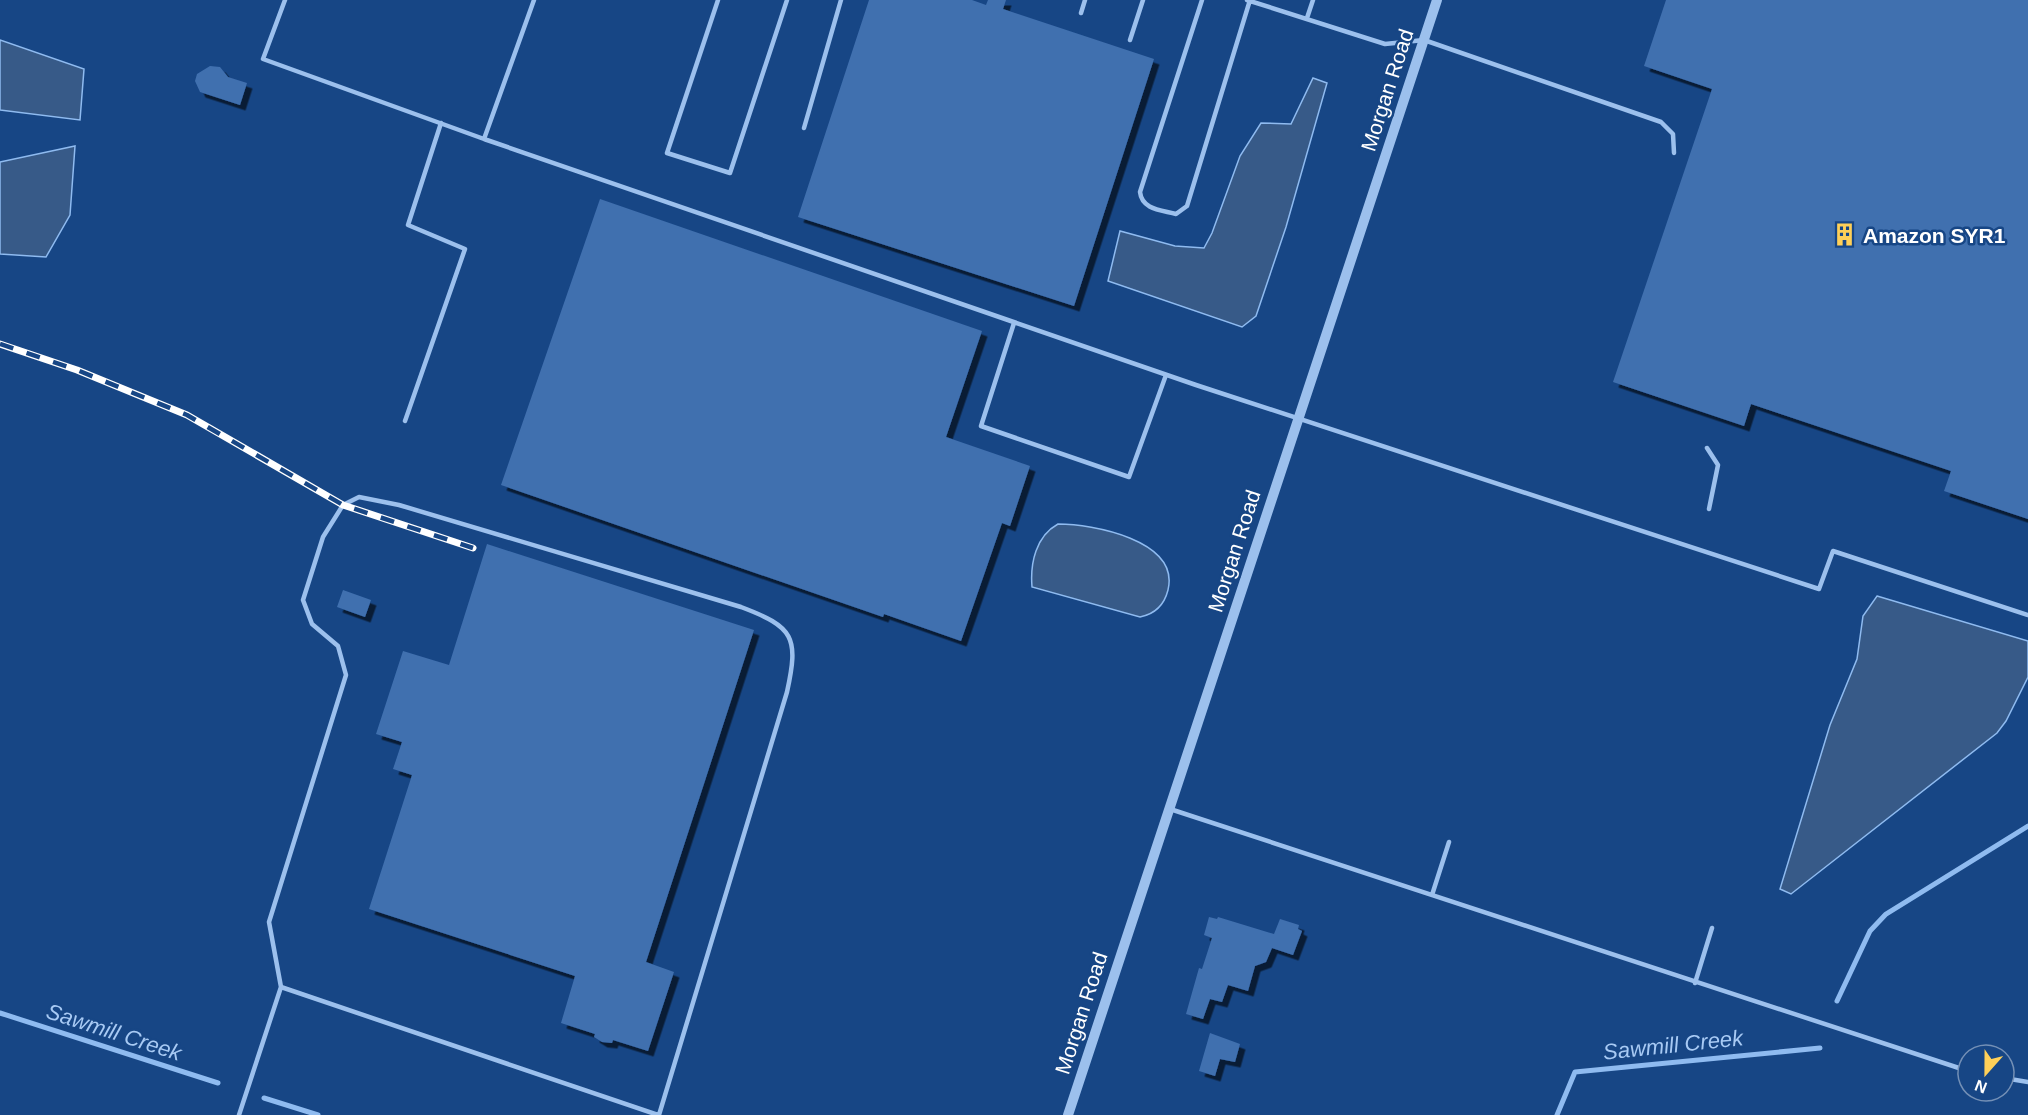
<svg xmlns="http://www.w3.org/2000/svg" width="2028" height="1115" font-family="Arial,sans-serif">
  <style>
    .water { fill: #375a88; stroke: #8fbbf0; stroke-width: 1.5 }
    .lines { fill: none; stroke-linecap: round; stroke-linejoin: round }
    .stream { stroke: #8fbbf0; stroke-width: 5 }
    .building { fill: #4070af; filter: url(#shadow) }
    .service { stroke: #9cc0ed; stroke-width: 4.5 }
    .tertiary { stroke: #9cc0ed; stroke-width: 10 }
    .rail-casing { stroke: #fff; stroke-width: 7 }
    .rail { stroke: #174685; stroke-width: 4.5; stroke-dasharray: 14; stroke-linecap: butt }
    .labels { text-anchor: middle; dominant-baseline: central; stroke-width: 5; stroke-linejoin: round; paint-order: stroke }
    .street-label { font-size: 21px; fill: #fff; stroke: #174685 }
    .poi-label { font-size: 21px; font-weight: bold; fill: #fff; stroke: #174685; text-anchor: start }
    .water-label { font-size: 22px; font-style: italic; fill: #a8caf4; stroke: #174685 }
  </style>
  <defs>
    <filter id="shadow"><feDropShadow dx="5.5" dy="5.5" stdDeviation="0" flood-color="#0009"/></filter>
  </defs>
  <rect width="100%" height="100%" fill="#174685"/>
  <!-- water -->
  <path class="water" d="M 0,40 L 84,69 L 80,120 L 0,110 Z
    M 1313,78 L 1327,83 L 1286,227 L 1256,316 L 1242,327 L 1108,281 L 1120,231 L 1175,246 L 1204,248 L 1212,233 L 1240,156 L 1261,123 L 1291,124 Z
    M 75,146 L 70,215 L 46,257 L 0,254 L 0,162 Z
    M 1058,524 C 1092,524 1180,540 1168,590 C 1164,606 1155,614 1140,617 L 1032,587 C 1030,563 1036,536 1058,524 Z
    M 1877,596 L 2028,641 L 2028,677 L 2006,721 L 1997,733 L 1791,894 L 1780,889 L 1830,725 L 1857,659 L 1863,616 Z"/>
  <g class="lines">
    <!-- stream -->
    <path class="stream" d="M 1837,1001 L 1870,931 L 1886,914 L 2028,826
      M 0,1013 L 218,1083
      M 264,1098 L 318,1115
      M 1557,1115 L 1575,1072 L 1820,1048"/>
  </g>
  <!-- building -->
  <path class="building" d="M 869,0 L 972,0 L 986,5 L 988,0 L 1006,0 L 1003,9 L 1154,59 L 1074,306 L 798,217 Z
    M 1666,0 L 2028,0 L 2028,519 L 1944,491 L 1951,471 L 1751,404 L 1744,426 L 1613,382 L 1712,89 L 1644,66 Z
    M 210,66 L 220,67 L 228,77 L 247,83 L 240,105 L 200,92 L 195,81 L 197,74 Z
    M 600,199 L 982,331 L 946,437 L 1030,466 L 1010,526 L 1002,523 L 961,641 L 884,614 L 883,617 L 501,485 Z
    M 487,544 L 754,630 L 646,962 L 674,972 L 648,1051 L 613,1040 L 612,1043 L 602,1042 L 594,1037 L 595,1034 L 561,1023 L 575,976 L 369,909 L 412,775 L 393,769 L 402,742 L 376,734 L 403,651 L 449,665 Z
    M 343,590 L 371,600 L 365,617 L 337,607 Z
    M 1209,917 L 1217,919 L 1218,917 L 1274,934 L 1280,919 L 1299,925 L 1298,929 L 1302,931 L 1293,955 L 1272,948 L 1266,962 L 1255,966 L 1248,991 L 1228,985 L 1222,1002 L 1210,999 L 1203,1019 L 1186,1014 L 1199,968 L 1202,969 L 1212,938 L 1204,935 Z
    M 1210,1033 L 1240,1044 L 1235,1062 L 1220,1059 L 1215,1076 L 1199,1071 Z"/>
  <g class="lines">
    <!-- service -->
    <path class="service" d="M 285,0 L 263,59 L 484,139
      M 534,0 L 484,139 L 1196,385 L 1819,589 L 1833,551 L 2028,615
      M 718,0 L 667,153 L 730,173 L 787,0
      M 1202,0 L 1140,192 C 1142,210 1162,210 1176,214 L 1187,206 L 1250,0
      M 1247,0 L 1385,44 L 1424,40 L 1661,122 L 1673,134 L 1674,153
      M 1081,13 L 1085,0
      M 1307,18 L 1313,0
      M 1130,40 L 1143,0
      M 804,128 L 841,0
      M 1014,323 L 981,426 L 1129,477 L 1166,375
      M 405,421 L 465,249 L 408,225 L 441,123
      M 1707,448 L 1718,465 L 1709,509
      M 1170,809 L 1968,1071
      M 1432,895 L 1449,842
      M 1695,983 L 1712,928
      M 281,987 L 269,922 L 346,675 L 338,646 L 312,624 L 303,600 L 323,537 L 343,505 L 359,497 L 399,505 L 741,607 C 794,627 799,637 787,692 L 659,1115
      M 2004,1078 L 2028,1082
      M 239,1115 L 281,987 L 658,1115"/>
    <!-- tertiary -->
    <path class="tertiary" d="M 1068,1115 L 1437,0"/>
    <defs>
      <path id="rail" d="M 0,344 L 77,370 L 187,415 L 343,505 L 473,548"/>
    </defs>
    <!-- rail casing -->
    <use href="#rail" class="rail-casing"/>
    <!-- rail -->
    <use href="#rail" class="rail"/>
  </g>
  <!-- icons -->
  <defs>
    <symbol id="building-bare" viewBox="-9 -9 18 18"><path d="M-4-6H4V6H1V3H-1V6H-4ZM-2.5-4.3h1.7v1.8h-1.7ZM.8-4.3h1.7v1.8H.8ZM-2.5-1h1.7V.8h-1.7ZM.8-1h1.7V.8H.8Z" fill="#ffd058" stroke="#174685" stroke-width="2.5" paint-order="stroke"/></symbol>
  </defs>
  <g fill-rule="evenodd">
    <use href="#building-bare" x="1828" y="218" width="33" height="33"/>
  </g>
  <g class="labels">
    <!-- street labels -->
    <g class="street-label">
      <text transform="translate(1387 90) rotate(-72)">Morgan Road</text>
      <text transform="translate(1234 551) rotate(-72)">Morgan Road</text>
      <text transform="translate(1081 1013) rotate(-72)">Morgan Road</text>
    </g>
    <!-- poi labels -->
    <g class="poi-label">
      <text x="1863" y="235">Amazon SYR1</text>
    </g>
    <!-- water labels -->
    <g class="water-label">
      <text transform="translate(114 1032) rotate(18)">Sawmill Creek</text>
      <text transform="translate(1673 1045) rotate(-6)">Sawmill Creek</text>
    </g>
  </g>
  <!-- north arrow -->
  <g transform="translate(1986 1073) rotate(201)"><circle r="28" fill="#174685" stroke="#7490b6" stroke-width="1.5"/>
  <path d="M0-4.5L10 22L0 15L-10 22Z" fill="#ffd058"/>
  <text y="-9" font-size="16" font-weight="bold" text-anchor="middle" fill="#ffffff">N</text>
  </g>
</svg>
